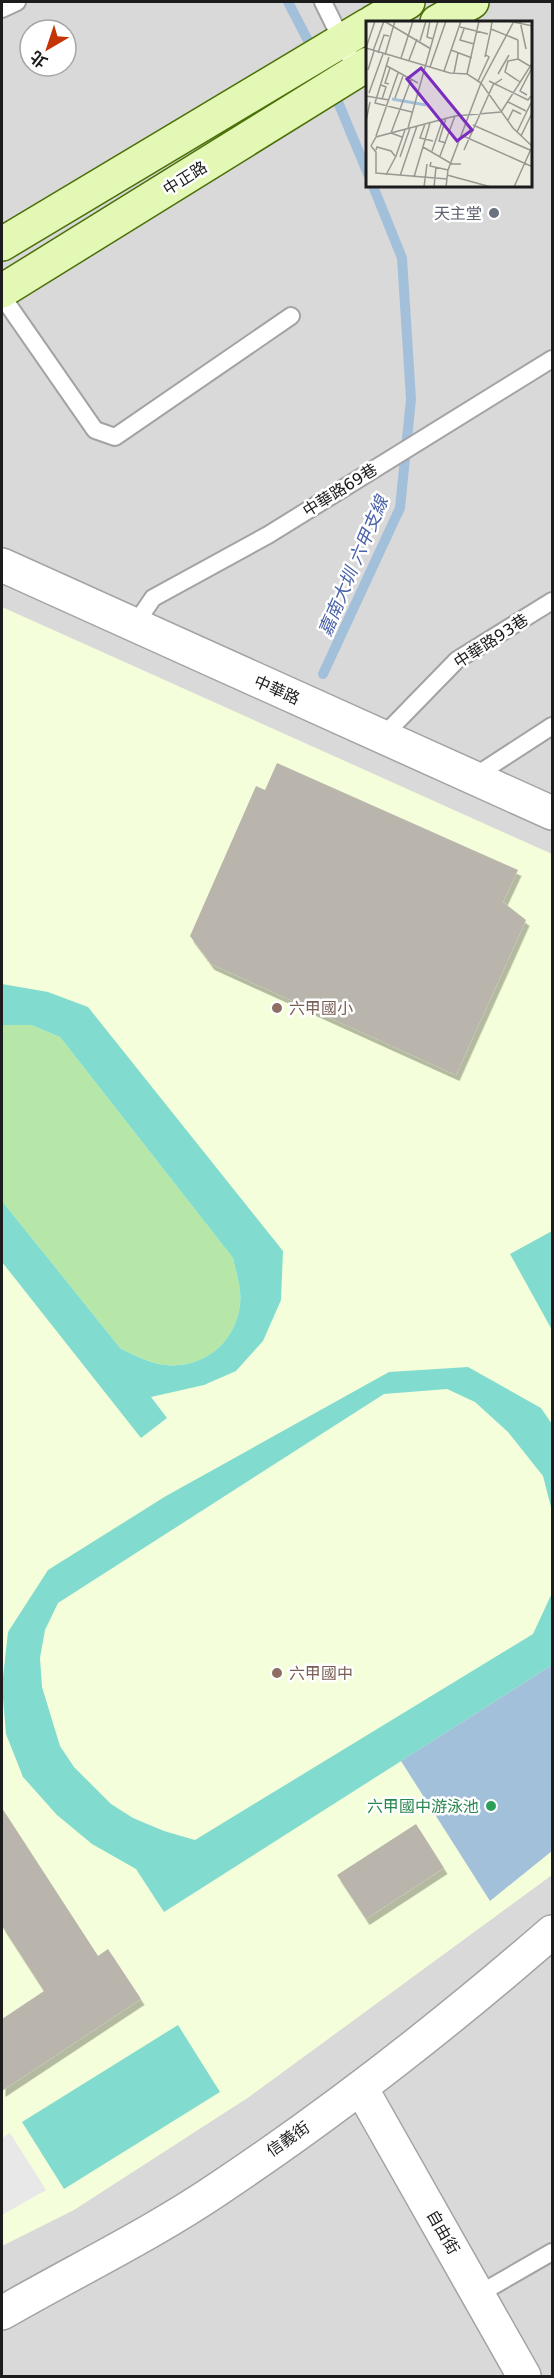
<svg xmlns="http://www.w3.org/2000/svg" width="554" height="2378" font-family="'DejaVu Sans','Noto Sans TC',sans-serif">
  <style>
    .residential { fill: #dad9d9; fill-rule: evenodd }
    .education { fill: #f5feda }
    .grass { fill: #b7e7a8 }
    .pitch { fill: #81dccf }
    .parking { fill: #e8e8e8 }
    .water { fill: #a3c0db }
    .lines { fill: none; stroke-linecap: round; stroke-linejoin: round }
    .stream { stroke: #a3c0db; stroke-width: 10 }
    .building { fill: #bab5ac; filter: url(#shadow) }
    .service-casing { stroke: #a3a3a3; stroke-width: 20 }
    .minor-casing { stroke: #a3a3a3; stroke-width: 36 }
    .tertiary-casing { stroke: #a3a3a3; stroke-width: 36 }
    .secondary-casing { stroke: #4a7007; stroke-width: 36 }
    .service { stroke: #fff; stroke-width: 16 }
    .minor { stroke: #fff; stroke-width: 33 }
    .tertiary { stroke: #fff; stroke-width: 33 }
    .secondary { stroke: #e4f8b6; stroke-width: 33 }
    .worship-dot { fill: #6b7280; stroke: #fff; stroke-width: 2 }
    .education-dot { fill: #8d6e63; stroke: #fff; stroke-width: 2 }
    .leisure-dot { fill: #2e9e5b; stroke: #fff; stroke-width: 2 }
    .labels { text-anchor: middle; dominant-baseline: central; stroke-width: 5; stroke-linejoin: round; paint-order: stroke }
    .street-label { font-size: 16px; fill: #1c1c1c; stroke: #fff }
    .worship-label { font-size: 16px; fill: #5b616d; stroke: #fff; text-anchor: end }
    .education-label { font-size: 16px; fill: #785e54; stroke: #fff; text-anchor: start }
    .leisure-label { font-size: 16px; fill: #27864d; stroke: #fff; text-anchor: end }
    .water-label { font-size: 18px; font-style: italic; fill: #4b63a9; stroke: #fff }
    .inset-river { fill: none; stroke: #a3c0db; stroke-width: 3 }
    .inset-road { fill: none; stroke: #999993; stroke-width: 1.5 }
    .view { fill: #7b2cbf; fill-opacity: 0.15; stroke: #7b2cbf; stroke-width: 3 }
    .inset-edge { fill: none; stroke: #1c1c1c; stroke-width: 3 }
  </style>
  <defs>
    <filter id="shadow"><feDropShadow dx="3.5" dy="6" stdDeviation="0" flood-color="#0004"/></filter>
  </defs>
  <rect width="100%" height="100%" fill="#edede2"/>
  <!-- residential -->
  <path class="residential" d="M 2,2 L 552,2 L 552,2376 L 2,2376 ZM 368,22 L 532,22 L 532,186 L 368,186 ZM 30,30 L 66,30 L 66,66 L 30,66 Z"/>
  <!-- education -->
  <path class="education" d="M 2,607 L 552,854 L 552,1875 L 249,2097 L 74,2210 L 2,2246 Z"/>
  <!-- grass -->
  <path class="grass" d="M 2,1025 L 31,1025 L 60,1037 L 233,1258 C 236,1273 242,1289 240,1304 C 236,1342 204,1369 165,1365 C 150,1363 135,1355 121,1349 L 2,1201 Z"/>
  <!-- pitch -->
  <path class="pitch" d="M 2,984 L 48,992 L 88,1007 L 283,1251 L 281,1300 L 263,1341 L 236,1371 L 204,1385 L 151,1397 L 167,1418 L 141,1438 L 2,1262 L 2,1201 L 121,1349 C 135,1355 149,1363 165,1365 C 204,1369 236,1342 240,1304 C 242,1289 236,1273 233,1258 L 60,1037 L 31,1025 L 2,1025 Z
    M 552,1231 L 552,1330 L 510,1254 Z
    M 468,1367 L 541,1408 L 552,1424 L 552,1511 L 543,1476 L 508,1432 L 475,1402 L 447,1389 L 384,1394 L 58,1603 L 45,1630 L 40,1658 L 42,1687 L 60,1746 L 74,1767 L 111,1804 L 133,1818 L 164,1831 L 195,1840 L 533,1634 L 552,1593 L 552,1665 L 164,1912 L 136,1869 L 92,1844 L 57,1815 L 23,1777 L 6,1734 L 2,1686 L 8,1632 L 48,1570 L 166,1496 L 389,1372 Z
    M 178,2025 L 220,2092 L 64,2189 L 22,2122 Z"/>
  <!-- parking -->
  <path class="parking" d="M 10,2133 L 46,2190 L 2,2215 L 2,2138 Z"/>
  <!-- water -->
  <path class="water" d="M 552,1665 L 552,1851 L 490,1901 L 401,1761 Z"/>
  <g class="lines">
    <!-- stream -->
    <path class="stream" d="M 288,2 L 314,52
      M 333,90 L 368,174
      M 323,674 L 400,508 L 411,399 L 402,258 L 373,186"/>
  </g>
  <!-- building -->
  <path class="building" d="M 277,763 L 518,870 L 503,902 L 526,920 L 456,1075 L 211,964 L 190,936 L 256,786 L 265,790 Z
    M 2,1808 L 98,1956 L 108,1949 L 141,1999 L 2,2091 L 2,2019 L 44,1991 L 2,1926 Z
    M 416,1824 L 444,1868 L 366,1919 L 337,1875 Z"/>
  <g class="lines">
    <defs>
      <path id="service" d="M 323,2 L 357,71
        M 2,9 L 17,2
        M 2,296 L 95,430 L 115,437 L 291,316
        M 134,626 L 153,598 L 268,535 L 552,359
        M 382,737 L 457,660 L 552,601
        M 472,778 L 552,726
        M 479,2294 L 552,2252"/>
      <path id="minor" d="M 361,2088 L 524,2376
        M 2,2313 C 73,2272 150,2235 218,2189 C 335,2111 446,2024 552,1932"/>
      <path id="tertiary" d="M 2,565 L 552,813"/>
      <path id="secondary" d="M 373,22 L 408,2
        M 437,22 L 472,2
        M 2,244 L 368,25
        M 2,291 L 368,64"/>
    </defs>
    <!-- service casing -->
    <use href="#service" class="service-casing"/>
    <!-- minor casing -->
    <use href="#minor" class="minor-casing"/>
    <!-- tertiary casing -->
    <use href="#tertiary" class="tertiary-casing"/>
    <!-- secondary casing -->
    <use href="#secondary" class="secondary-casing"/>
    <!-- service -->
    <use href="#service" class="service"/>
    <!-- minor -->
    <use href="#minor" class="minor"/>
    <!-- tertiary -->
    <use href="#tertiary" class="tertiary"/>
    <!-- secondary -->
    <use href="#secondary" class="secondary"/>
  </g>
  <!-- markers -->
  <circle class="worship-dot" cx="494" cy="213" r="6"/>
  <g class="education-dot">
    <circle cx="277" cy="1008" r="6"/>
    <circle cx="277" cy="1673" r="6"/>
  </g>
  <circle class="leisure-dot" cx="491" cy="1806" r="6"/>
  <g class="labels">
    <!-- street labels -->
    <g class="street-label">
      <text transform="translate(185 178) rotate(-32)">中正路</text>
      <text transform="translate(340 490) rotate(-32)">中華路69巷</text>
      <text transform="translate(491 641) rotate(-33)">中華路93巷</text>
      <text transform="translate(277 690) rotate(24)">中華路</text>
      <text transform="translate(288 2139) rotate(-35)">信義街</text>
      <text transform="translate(443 2232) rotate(60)">自由街</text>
    </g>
    <!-- worship labels -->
    <g class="worship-label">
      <text x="482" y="213">天主堂</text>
    </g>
    <!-- education labels -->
    <g class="education-label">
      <text x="289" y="1008">六甲國小</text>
      <text x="289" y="1673">六甲國中</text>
    </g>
    <!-- leisure labels -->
    <g class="leisure-label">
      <text x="479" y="1806">六甲國中游泳池</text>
    </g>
    <!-- water labels -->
    <g class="water-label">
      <text transform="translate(353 566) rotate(-67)">嘉南大圳 六甲支線</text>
    </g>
  </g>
  <!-- overview -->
  <g transform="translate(366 21)">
    <rect width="166" height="166" fill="#edede2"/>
    <path class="inset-river" d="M 26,78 L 60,84"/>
    <path class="inset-road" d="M 18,0 L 65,28M 64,0 L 61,16 L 67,18M 113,0 L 101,53 L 115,62M 126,0 L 125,8 L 152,19M 142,0 L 167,5M 154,0 L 160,28M 147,2 L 115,62 L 147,107 L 167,126M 94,6 L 122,13M 98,8 L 94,19 L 108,23M 152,19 L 152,38 L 167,47M 54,20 L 60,0M 0,27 L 84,52 L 102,53M 0,27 L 9,0M 85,29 L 106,37M 7,30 L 18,0M 12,32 L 18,14 L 23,15M 19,34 L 29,0M 23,36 L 9,82 L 46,91M 119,36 L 125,8M 35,37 L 47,0M 152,38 L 142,40 L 139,51 L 154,61M 43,39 L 51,18M 21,45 L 52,62M 64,46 L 80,0M 2,49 L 8,30M 78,50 L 95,0M 88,52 L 92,32M 132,53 L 143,34M 112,60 L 123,36 L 120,34M 123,60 L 162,79 L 165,75M 23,63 L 19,62 L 24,47M 15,64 L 20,66 L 16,78M 3,72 L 17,33M 161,74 L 154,70 L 166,47M 0,75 L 23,79M 29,77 L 37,55M 142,81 L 160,90M 135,91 L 167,41M 142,99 L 147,89 L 155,93M 0,100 L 4,81M 59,103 L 54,117 L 67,120M 107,104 L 164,129M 42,107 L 72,0M 151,111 L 165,82M 95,114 L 167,146M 10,115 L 32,52M 155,115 L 167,90M 36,116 L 25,112 L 45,59M 80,122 L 73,120 L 80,97M 5,125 L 10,116 L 89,95 L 135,91M 5,125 L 10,131 L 10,152 L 81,158M 57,126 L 86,143 L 95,143M 10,129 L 11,126 L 25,130 L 29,135M 98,129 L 127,64 L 136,58M 66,130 L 77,98M 30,135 L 39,109M 74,135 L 89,95M 34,136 L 44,107M 65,141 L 64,145 L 82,149M 20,154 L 30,135M 81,154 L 125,166M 34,155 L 51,105M 48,156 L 64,102M 58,166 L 61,143M 68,166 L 70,146M 80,166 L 82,149 L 115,62M 148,166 L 165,128"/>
    <path class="view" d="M 55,47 L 106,109 L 91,120 L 41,58 Z"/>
    <rect width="166" height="166" class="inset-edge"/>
  </g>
  <!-- border -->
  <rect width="554" height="2378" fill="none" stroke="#1c1c1c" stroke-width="6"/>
  <!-- north arrow -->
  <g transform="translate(48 48) rotate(219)"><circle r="28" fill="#ffffff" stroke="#a4a4a4" stroke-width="1.5"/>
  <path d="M0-4.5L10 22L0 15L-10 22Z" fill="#c43404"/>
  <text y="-9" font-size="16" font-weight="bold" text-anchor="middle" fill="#1c1c1c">北</text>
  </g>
</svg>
